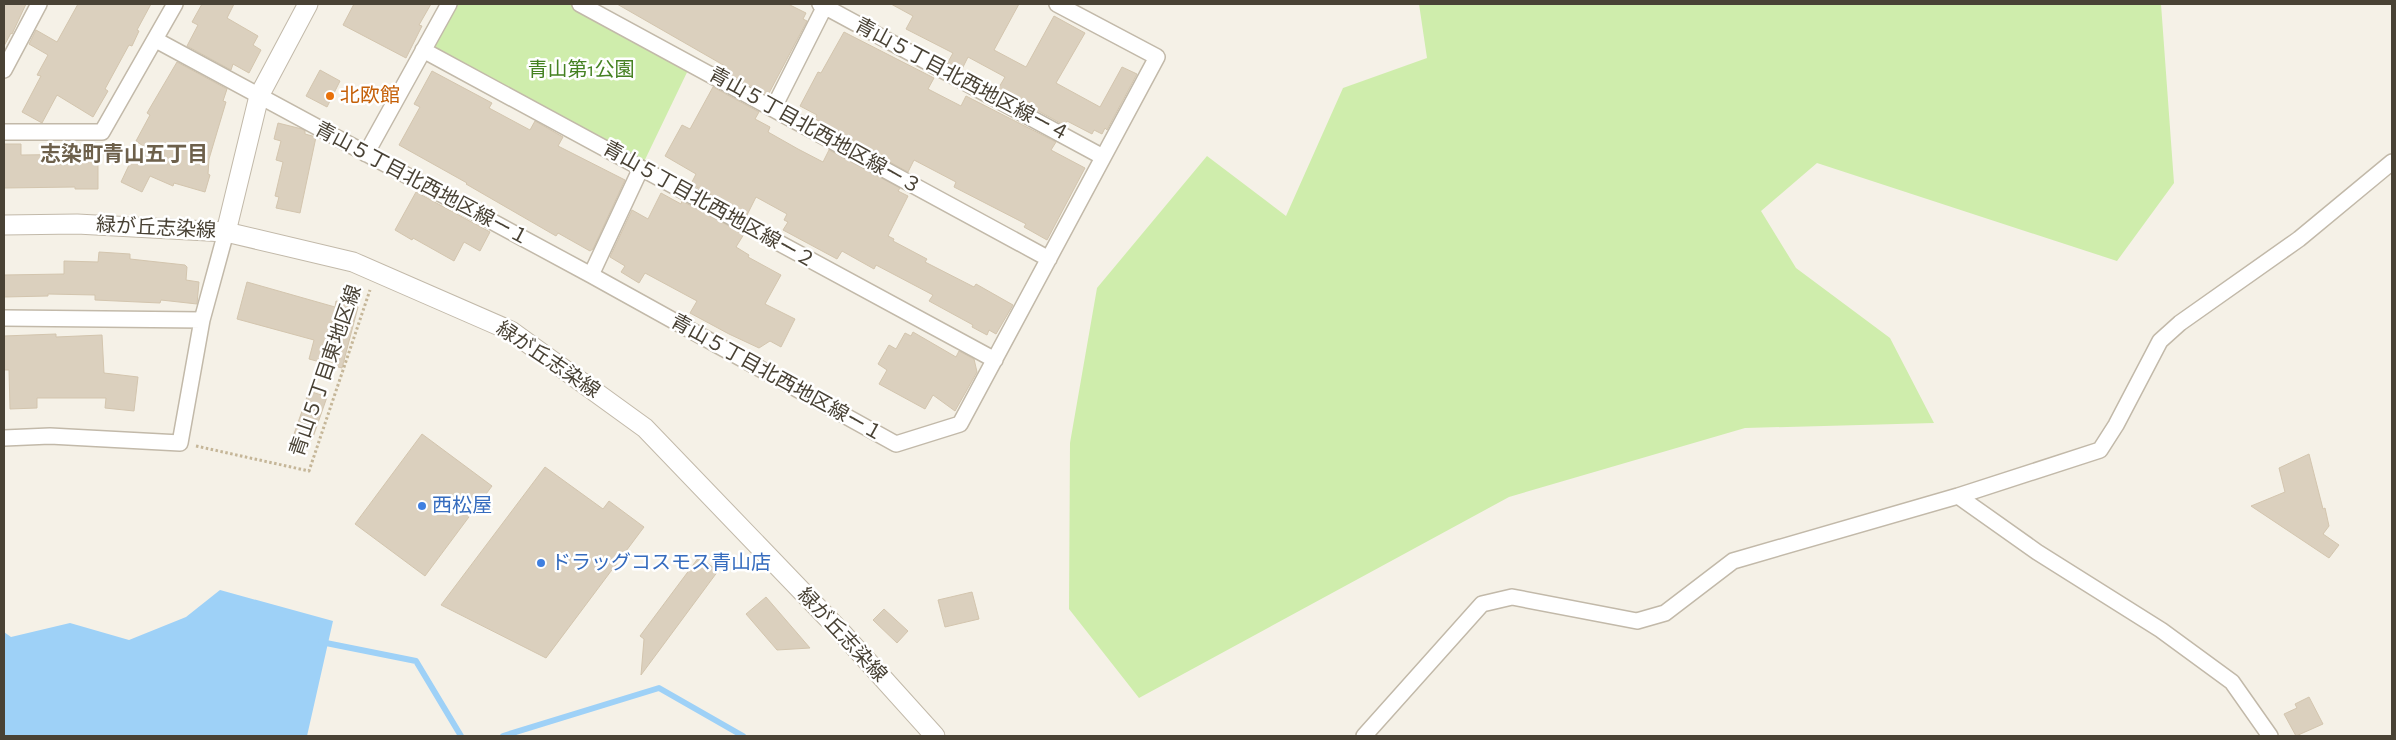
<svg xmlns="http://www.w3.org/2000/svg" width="2396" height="740" font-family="'Alegreya Sans','Noto Sans JP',sans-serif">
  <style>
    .green { fill: #cfedac }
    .water { fill: #9ed1f7 }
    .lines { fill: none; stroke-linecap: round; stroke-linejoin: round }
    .stream { stroke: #9ed1f7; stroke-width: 6 }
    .building { fill: #dbd0be; stroke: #d3c5ae }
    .minor-casing { stroke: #c2b9a9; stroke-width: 18 }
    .tertiary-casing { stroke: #c2b9a9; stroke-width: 21 }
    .path { stroke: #c5b698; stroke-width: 3; stroke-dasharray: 2.5 2.5; stroke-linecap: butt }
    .minor { stroke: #fff; stroke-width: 15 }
    .tertiary { stroke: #fff; stroke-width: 19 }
    .food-dot { fill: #e8710a; stroke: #fff; stroke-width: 2 }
    .shop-dot { fill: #3f7fe0; stroke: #fff; stroke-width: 2 }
    .labels { text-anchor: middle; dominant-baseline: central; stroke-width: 5; stroke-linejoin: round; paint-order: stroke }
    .park-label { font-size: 20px; fill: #458122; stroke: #fff }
    .street-label { font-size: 20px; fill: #494235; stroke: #fff }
    .food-label { font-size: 20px; fill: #c56008; stroke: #fff; text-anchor: start }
    .shop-label { font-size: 20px; fill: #366cbe; stroke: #fff; text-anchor: start }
    .neighbourhood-label { font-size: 21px; font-weight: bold; fill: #6d604b; stroke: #fff }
  </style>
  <rect width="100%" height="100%" fill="#f5f1e7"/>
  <!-- green -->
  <path class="green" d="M 449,4 L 580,4 L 691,64 L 641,168 L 423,50 Z
    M 1419,4 L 2161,4 L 2174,183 L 2117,261 L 1817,163 L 1761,211 L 1796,268 L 1890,338 L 1934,423 L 1745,428 L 1509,497 L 1139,698 L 1069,609 L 1070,443 L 1097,288 L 1207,156 L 1286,216 L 1343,88 L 1427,58 Z"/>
  <!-- water -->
  <path class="water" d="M 220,590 L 333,621 L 307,736 L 4,736 L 4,632 L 11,637 L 70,623 L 129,640 L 186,617 Z"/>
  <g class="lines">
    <!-- stream -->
    <path class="stream" d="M 321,642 L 416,661 L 461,736
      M 503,736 L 659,688 L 743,736"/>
  </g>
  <!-- building -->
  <path class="building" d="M 4,4 L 26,4 L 12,34 L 11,33 L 4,46 Z
    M 78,4 L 151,4 L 137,30 L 139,31 L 132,46 L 129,45 L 105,89 L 108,91 L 93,117 L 57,95 L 42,123 L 22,112 L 41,76 L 37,75 L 48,55 L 29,44 L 36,30 L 57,42 Z
    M 202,4 L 234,4 L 227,18 L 258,36 L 253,45 L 261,50 L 249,73 L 233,64 L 231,70 L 187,46 L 198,25 L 192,22 Z
    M 354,4 L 431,4 L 419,25 L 422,26 L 406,58 L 343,25 Z
    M 617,4 L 788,4 L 806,13 L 803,19 L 807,21 L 768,95 L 723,71 L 725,66 Z
    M 891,4 L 1019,4 L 994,50 L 1026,67 L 1054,16 L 1085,33 L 1056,83 L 1100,107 L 1122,67 L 1137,74 L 1107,130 L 1105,128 L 1102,134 L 1094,130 L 1092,134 L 1067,121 L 1064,125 L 998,89 L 1005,77 L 968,57 L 962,69 L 948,62 L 953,53 L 906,29 L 913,16 Z
    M 844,32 L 934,78 L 928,89 L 961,106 L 966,96 L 1056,142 L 1051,150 L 1085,168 L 1047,240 L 1024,227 L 1026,224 L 954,187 L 956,182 L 914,160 L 908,172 L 838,134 L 839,131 L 815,119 L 817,115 L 800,106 L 818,72 L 821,73 Z
    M 177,62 L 227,89 L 223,101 L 226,102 L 209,159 L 208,174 L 210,175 L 205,192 L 174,183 L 173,186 L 150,176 L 142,192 L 121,182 L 137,148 L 146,148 L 136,141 L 150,115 L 147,113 Z
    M 320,70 L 340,81 L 327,107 L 306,96 Z
    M 432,71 L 492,103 L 489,108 L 530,130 L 535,121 L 563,137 L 558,146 L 625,180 L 593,249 L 590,251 L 558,233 L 556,236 L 466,184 L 467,183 L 399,145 L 420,107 L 414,104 Z
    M 713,87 L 759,112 L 755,119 L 770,127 L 768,132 L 798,149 L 823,162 L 829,150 L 900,188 L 898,191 L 908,196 L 888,236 L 894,239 L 893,241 L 927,259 L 925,262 L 974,287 L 976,284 L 1013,305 L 996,334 L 989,330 L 987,335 L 972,327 L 973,325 L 929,301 L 933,295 L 876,265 L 874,269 L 842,251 L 837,259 L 783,230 L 788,222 L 784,220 L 787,214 L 756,197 L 747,215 L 691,184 L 696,174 L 665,156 L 682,125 L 690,129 Z
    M 278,123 L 302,129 L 305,131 L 305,134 L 316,137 L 300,213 L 276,208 L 279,197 L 275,196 L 283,162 L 276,160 L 281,141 L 274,139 Z
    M 4,144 L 21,144 L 21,155 L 98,154 L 98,189 L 75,189 L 75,187 L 4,188 Z
    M 416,192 L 490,232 L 480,251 L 464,242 L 454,261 L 413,238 L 412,240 L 395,230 Z
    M 661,193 L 681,204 L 682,201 L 744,234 L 736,247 L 749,255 L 748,257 L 781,275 L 765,304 L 795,319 L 781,347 L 770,341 L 759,348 L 729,334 L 690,313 L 697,301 L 645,273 L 639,283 L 621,272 L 625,266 L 610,257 L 632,210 L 648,219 Z
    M 99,252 L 130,254 L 130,259 L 185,265 L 187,267 L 186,280 L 199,282 L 197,304 L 161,300 L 160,303 L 95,300 L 95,295 L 48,294 L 48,296 L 4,297 L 4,275 L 64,274 L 64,261 L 98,262 Z
    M 247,282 L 335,307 L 336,301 L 358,307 L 342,368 L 309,359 L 314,340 L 237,319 Z
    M 913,332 L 956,357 L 959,351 L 974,359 L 977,372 L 955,411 L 933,395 L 925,409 L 879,384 L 887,370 L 878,364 L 889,345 L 896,349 L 905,333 L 911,336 Z
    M 56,334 L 56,337 L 102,335 L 104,373 L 138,377 L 134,411 L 105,408 L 106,398 L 37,398 L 37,408 L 10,409 L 9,370 L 4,370 L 4,336 Z
    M 309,391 L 327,397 L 312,440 L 294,434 Z
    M 422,434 L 492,486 L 425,576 L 355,524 Z
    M 2309,454 L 2323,509 L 2325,508 L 2329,526 L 2323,534 L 2339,545 L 2329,558 L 2251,506 L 2285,492 L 2279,468 Z
    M 545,467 L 603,509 L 609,501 L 644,527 L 546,658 L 441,605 Z
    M 699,557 L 718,571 L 641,675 L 644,639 L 640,636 Z
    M 972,592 L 979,619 L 945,627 L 938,600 Z
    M 766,597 L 810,648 L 777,650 L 746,614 Z
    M 884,609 L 908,631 L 897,643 L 873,620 Z
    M 2309,697 L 2323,724 L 2296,736 L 2284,714 L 2297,708 L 2295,704 Z"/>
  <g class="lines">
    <defs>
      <path id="minor" d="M 580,4 L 1049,259
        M 820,4 L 1103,157
        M 156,40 L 591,275 L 896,444 L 960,424 L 1157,57 L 1057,4
        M 423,50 L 995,360
        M 4,70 L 39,4
        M 773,109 L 826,4
        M 4,132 L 102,132 L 175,4
        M 366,154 L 449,4
        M 591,275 L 641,168
        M 4,318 L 202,320
        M 4,438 L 50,436 L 180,443 L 202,320 L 226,232
        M 1958,496 L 2037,552 L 2161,630 L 2232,682 L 2270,736
        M 1364,736 L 1482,604 L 1512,597 L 1637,621 L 1665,613 L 1733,561 L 1958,496 L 2100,450 L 2116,425 L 2160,341 L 2180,323 L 2299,239 L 2392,162"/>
      <path id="tertiary" d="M 4,225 L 77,224 L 226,232 L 353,262 L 511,331 L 645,428 L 843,634 L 935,736
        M 226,232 L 259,96 L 308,4"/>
    </defs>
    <!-- minor casing -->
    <use href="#minor" class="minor-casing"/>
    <!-- tertiary casing -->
    <use href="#tertiary" class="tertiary-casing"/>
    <!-- path -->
    <path class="path" d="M 196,446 L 309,471 L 370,290"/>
    <!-- minor -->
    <use href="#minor" class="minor"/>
    <!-- tertiary -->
    <use href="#tertiary" class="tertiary"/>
  </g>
  <!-- markers -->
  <circle class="food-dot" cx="330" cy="96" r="5"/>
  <g class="shop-dot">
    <circle cx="422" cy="506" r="5"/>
    <circle cx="541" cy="563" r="5"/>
  </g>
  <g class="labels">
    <!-- park labels -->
    <g class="park-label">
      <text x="581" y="70">青山第1公園</text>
    </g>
    <!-- street labels -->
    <g class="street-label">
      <text transform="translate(962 80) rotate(28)">青山５丁目北西地区線ー４</text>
      <text transform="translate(815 131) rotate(29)">青山５丁目北西地区線ー３</text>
      <text transform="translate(422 184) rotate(28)">青山５丁目北西地区線ー１</text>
      <text transform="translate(709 205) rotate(29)">青山５丁目北西地区線ー２</text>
      <text transform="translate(156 228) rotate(3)">緑が丘志染線</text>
      <text transform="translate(548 360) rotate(34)">緑が丘志染線</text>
      <text transform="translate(326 371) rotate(-71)">青山５丁目東地区線</text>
      <text transform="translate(777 378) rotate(29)">青山５丁目北西地区線ー１</text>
      <text transform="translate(842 635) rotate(47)">緑が丘志染線</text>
    </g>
    <!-- food labels -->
    <g class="food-label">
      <text x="340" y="96">北欧館</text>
    </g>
    <!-- shop labels -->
    <g class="shop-label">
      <text x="432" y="506">西松屋</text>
      <text x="551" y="563">ドラッグコスモス青山店</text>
    </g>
    <!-- neighbourhood labels -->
    <g class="neighbourhood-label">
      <text x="124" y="154">志染町青山五丁目</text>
    </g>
  </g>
  <!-- border -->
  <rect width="2396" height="740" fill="none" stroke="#494235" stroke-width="10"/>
</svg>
